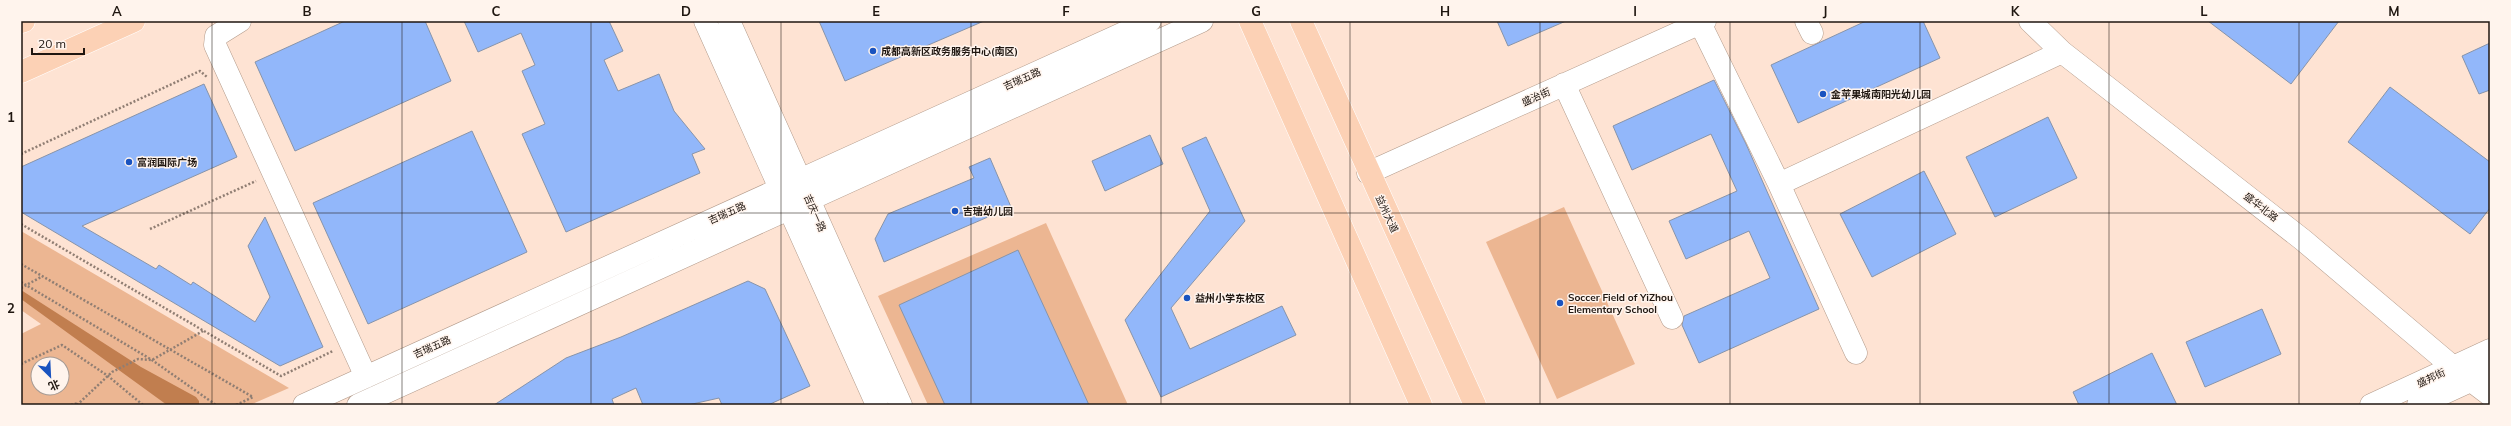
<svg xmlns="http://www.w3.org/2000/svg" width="2511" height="426" font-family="Mulish,'Noto Sans SC',sans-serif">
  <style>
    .green { fill: #ecb692; fill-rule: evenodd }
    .water { fill: #c17e4f }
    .building { fill: #92b7fa; stroke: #8794aa }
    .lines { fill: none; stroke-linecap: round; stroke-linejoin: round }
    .minor-casing { stroke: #b39b8b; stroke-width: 23 }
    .major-casing { stroke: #fff; stroke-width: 23 }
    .path { stroke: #907e73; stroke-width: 2.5; stroke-dasharray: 2 2; stroke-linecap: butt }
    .minor { stroke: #fff; stroke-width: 22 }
    .major { stroke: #fcd1b5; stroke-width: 22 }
    .grid { fill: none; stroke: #1f1610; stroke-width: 1; stroke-opacity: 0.55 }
    .poi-dot { fill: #1a53bf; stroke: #fff4ed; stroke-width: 1.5 }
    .labels { text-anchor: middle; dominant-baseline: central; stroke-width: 3; stroke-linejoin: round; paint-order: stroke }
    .poi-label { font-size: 10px; font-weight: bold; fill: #1f1610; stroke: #fff4ed; text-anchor: start }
    .street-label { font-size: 10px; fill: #1f1610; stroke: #fff4ed }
    .neatline { fill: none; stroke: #1f1610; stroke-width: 1.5 }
    .grid-label { font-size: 13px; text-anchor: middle; font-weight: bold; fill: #1f1610 }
  </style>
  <rect width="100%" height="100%" fill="#fee3d3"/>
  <!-- green -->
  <path class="green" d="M 1564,207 L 1635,364 L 1557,399 L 1486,242 Z
    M 1046,223 L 1128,405 L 928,405 L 878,296 Z
    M 21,231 L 289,388 L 250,405 L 21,405 L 21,334 L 41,324 L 21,310 ZM 38,364 L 62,364 L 62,388 L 38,388 Z"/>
  <!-- water -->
  <path class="water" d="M 21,290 L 141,367 L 196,397 L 199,401 L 199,405 L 167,405 L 21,299 Z"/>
  <!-- building -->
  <path class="building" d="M 345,21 L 425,21 L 451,81 L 295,151 L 255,62 Z
    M 464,21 L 609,21 L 623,51 L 604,60 L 618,91 L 659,74 L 674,111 L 705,149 L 692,154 L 700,173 L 566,232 L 522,134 L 545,124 L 522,71 L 535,65 L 521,33 L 478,52 Z
    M 819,21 L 984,21 L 845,81 Z
    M 1497,21 L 1566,21 L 1508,46 Z
    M 1866,21 L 1923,21 L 1940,58 L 1798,123 L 1771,65 Z
    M 2208,21 L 2339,21 L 2291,84 Z
    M 2490,43 L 2490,90 L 2479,94 L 2462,56 Z
    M 1714,80 L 1746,144 L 1819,309 L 1699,363 L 1682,325 L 1684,316 L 1770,278 L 1749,231 L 1686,259 L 1669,221 L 1737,191 L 1711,134 L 1632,170 L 1613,126 Z
    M 204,84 L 237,157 L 82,226 L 156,269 L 159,265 L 191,285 L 193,282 L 255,322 L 270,297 L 248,246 L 265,217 L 323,347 L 280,366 L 21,212 L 21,167 Z
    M 2390,87 L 2490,162 L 2490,208 L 2470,234 L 2348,142 Z
    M 2048,117 L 2077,178 L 1995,217 L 1966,157 Z
    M 472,131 L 527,252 L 368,324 L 313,203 Z
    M 1150,135 L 1163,164 L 1105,191 L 1092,161 Z
    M 1206,137 L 1245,221 L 1171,308 L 1190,349 L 1282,306 L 1296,335 L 1161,397 L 1125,320 L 1210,211 L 1182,148 Z
    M 990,158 L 1011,207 L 884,262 L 875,239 L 888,214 L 974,178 L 969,167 Z
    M 1924,171 L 1956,234 L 1872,277 L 1840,214 Z
    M 1018,250 L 1089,405 L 945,405 L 899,305 Z
    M 748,281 L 765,289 L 810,386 L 768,405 L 722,405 L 719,398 L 688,405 L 643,405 L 636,388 L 612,399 L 614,405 L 494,405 L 566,358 L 621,337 Z
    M 2262,309 L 2281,354 L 2205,387 L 2186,342 Z
    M 2152,353 L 2177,405 L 2079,405 L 2073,392 Z"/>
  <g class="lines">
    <defs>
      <path id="minor" d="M 240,21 L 216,36 L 215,45 L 366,377
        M 705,21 L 877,405
        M 729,21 L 901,405
        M 1806,21 L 1812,33
        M 2030,21 L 2062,52 L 2303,240 L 2453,367 L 2490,395
        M 1700,23 L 1779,184 L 1856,353
        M 1564,84 L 1672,318
        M 1368,173 L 1705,21
        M 1779,184 L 2062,52
        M 304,405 L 1150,21
        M 358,405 L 1202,21
        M 2371,405 L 2490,350
        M 2418,405 L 2490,372"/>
      <path id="major" d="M 1250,21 L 1421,405
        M 1301,21 L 1475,405
        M 21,22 L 24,21
        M 21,72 L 134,21"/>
    </defs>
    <!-- minor casing -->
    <use href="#minor" class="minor-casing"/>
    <!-- major casing -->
    <use href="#major" class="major-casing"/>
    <!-- path -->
    <path class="path" d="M 21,154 L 200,71 L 207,77
      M 21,224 L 281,376 L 333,351
      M 150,229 L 256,181
      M 21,264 L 253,397 L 236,405
      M 21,282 L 152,360 L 216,405
      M 21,288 L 41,277
      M 21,364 L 62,345 L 108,376 L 143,405
      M 71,405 L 78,403
      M 77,405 L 112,372 L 138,359 L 152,360 L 203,331"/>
    <!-- minor -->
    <use href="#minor" class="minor"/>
    <!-- major -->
    <use href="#major" class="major"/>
  </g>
  <!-- grid -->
  <path class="grid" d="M 212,21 L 212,405M 402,21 L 402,405M 591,21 L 591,405M 781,21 L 781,405M 971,21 L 971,405M 1161,21 L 1161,405M 1350,21 L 1350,405M 1540,21 L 1540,405M 1730,21 L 1730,405M 1920,21 L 1920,405M 2109,21 L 2109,405M 2299,21 L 2299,405M 21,213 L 2490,213"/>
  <!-- markers -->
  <g class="poi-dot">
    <circle cx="873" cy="51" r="4"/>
    <circle cx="1823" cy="94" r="4"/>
    <circle cx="129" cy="162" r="4"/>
    <circle cx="955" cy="211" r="4"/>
    <circle cx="1187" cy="298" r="4"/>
    <circle cx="1560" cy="303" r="4"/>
  </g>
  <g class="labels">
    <!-- poi labels -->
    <g class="poi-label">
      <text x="881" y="51">成都高新区政务服务中心(南区)</text>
      <text x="1831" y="94">金苹果城南阳光幼儿园</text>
      <text x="137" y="162">富润国际广场</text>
      <text x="963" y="211">吉瑞幼儿园</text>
      <text x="1568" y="297">Soccer Field of YiZhou<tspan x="1568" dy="12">Elementary School</tspan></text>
      <text x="1195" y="298">益州小学东校区</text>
    </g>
    <!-- street labels -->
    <g class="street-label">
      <text transform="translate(1022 79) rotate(-24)">吉瑞五路</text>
      <text transform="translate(1536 97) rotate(-24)">盛治街</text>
      <text transform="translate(2261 207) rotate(38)">盛华北路</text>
      <text transform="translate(727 213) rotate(-24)">吉瑞五路</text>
      <text transform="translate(815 213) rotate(66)">吉庆一路</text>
      <text transform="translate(1387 214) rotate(65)">益州大道</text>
      <text transform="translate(432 347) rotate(-24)">吉瑞五路</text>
      <text transform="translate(2431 378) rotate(-25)">盛邦街</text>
    </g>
  </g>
  <!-- border -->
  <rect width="2511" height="426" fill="none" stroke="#fff4ed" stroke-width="44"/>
  <!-- north arrow -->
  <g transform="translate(50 376) rotate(156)"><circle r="19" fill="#fff4ed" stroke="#a59b95"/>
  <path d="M0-3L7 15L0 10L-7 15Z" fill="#1a53bf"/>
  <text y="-6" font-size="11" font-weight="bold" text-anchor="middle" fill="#1f1610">北</text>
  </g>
  <!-- scale -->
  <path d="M32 48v6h52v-6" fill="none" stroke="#1f1610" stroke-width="2"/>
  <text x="38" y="48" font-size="12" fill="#1f1610" stroke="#fff4ed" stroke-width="3" paint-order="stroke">20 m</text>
  <rect x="22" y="22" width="2467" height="382" class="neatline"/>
  <g class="grid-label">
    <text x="117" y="16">A</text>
    <text x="307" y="16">B</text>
    <text x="496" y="16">C</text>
    <text x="686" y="16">D</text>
    <text x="876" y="16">E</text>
    <text x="1066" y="16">F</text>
    <text x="1256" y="16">G</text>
    <text x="1445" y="16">H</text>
    <text x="1635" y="16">I</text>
    <text x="1825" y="16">J</text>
    <text x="2015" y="16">K</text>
    <text x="2204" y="16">L</text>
    <text x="2394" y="16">M</text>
    <text x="11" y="122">1</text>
    <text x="11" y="313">2</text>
  </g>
</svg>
